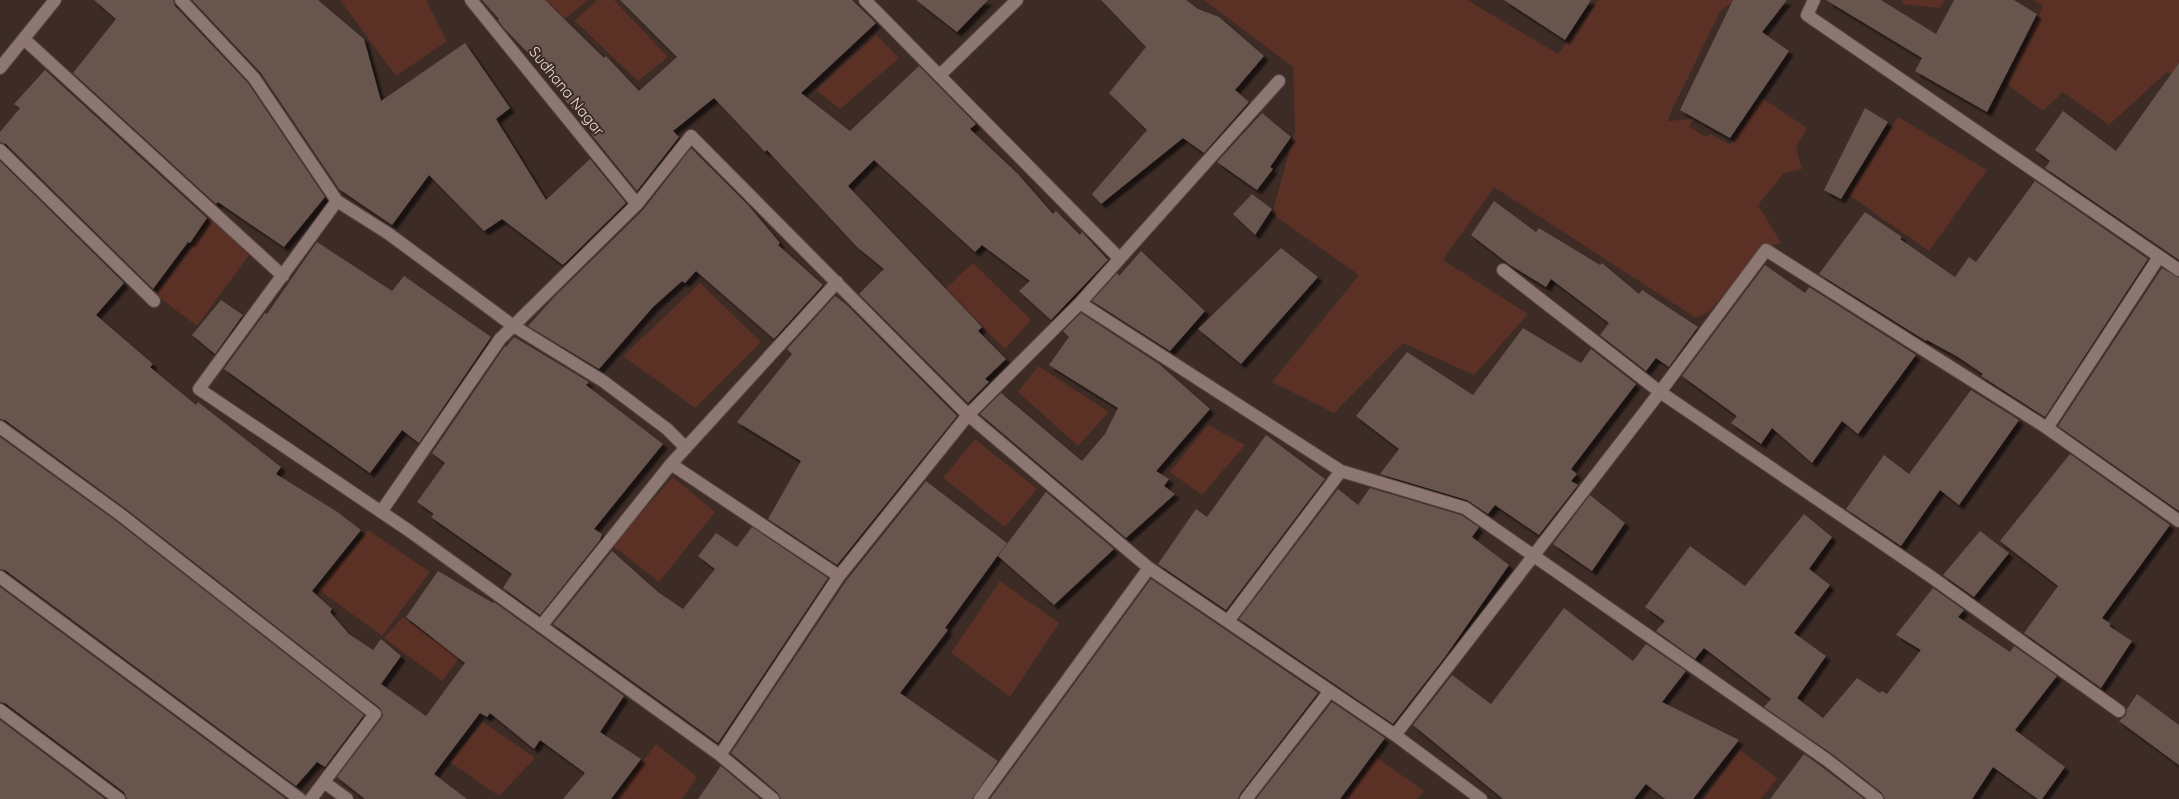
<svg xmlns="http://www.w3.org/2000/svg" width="2179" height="799" font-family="Quicksand,sans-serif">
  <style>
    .green { fill: #5b3126 }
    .building { fill: #67544e; filter: url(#shadow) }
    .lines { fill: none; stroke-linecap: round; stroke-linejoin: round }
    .minor-casing { stroke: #584845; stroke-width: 14 }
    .minor { stroke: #8d7772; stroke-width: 12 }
    .labels { text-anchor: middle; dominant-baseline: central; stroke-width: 4; stroke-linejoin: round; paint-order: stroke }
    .street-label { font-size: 15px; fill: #ede0dd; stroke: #3d2b26 }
  </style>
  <defs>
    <filter id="shadow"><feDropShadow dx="4.5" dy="4.5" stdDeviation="1" flood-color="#0009"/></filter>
  </defs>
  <rect width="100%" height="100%" fill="#3d2b26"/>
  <!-- green -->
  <path class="green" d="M 340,0 L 426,0 L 447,41 L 396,76 Z
    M 546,0 L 588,0 L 525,51 L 504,28 Z
    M 597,0 L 614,0 L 668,57 L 638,81 L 575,21 Z
    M 1204,0 L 1467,0 L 1558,54 L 1598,0 L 1770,0 L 1783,8 L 1772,21 L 1735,1 L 1721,10 L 1669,116 L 1668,121 L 1694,119 L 1689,127 L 1706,137 L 1711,134 L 1730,145 L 1762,98 L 1807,128 L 1796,148 L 1802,169 L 1784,173 L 1758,205 L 1781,243 L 1763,248 L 1710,311 L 1696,318 L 1494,187 L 1443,260 L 1528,314 L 1474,375 L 1403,343 L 1334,413 L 1272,382 L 1359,275 L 1272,214 L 1295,131 L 1293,67 Z
    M 1902,0 L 1945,0 L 1940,8 L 1903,4 Z
    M 2034,0 L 2179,0 L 2179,78 L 2167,72 L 2109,125 L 2063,92 L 2043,111 L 2007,84 L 2043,6 Z
    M 876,35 L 899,58 L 840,109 L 816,90 Z
    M 1898,117 L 1987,170 L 1929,251 L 1849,195 Z
    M 212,218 L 249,255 L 197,326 L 155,294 Z
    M 973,263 L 1031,320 L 1005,349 L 944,290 Z
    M 700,283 L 761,342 L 695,408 L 623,356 Z
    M 1038,366 L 1109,412 L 1078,446 L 1018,392 Z
    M 1208,425 L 1245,445 L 1202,495 L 1170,472 Z
    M 975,439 L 1037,489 L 1005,527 L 943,478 Z
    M 673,477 L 715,512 L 659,582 L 612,545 Z
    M 368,530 L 430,572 L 382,636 L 318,589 Z
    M 1000,581 L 1059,623 L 1010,697 L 951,653 Z
    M 466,598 L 489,618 L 442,681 L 384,638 L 403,617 L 433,640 Z
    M 483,722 L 535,758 L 499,796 L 450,762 Z
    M 656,744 L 697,777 L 682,799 L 615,799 Z
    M 1740,750 L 1777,778 L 1761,799 L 1704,799 Z
    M 1376,757 L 1424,791 L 1417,799 L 1345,799 Z"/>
  <!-- building -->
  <path class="building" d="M 94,0 L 173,0 L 175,6 L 248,83 L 325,197 L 284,247 L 218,202 L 216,204 L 73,73 L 116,19 Z
    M 192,0 L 318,0 L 364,39 L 381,101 L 465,43 L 510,108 L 496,119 L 546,200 L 590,159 L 626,203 L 563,265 L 502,219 L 484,231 L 429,175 L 392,225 L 339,189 L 261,73 Z
    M 482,0 L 545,0 L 604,58 L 606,56 L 639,91 L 677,57 L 620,0 L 852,0 L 876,23 L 801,93 L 850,131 L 919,66 L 976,124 L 970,129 L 1018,174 L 1053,214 L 1056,211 L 1080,235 L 1082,232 L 1108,260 L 1051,320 L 1019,291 L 1030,281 L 982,245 L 975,252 L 874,160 L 848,186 L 982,327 L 978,331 L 1006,359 L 985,379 L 989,382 L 968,403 L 859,294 L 884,269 L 857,247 L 767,150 L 765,152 L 714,98 L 673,131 L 679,137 L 637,191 L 591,134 L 593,132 L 563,98 L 567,93 L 503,27 L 498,20 L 499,19 Z
    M 916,0 L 988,0 L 957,32 Z
    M 1101,0 L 1186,0 L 1198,9 L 1219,17 L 1264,56 L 1235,90 L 1249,102 L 1204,153 L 1183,138 L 1101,204 L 1092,194 L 1147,130 L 1109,93 L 1146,47 Z
    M 1504,0 L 1591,0 L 1565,40 Z
    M 1733,0 L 1787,0 L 1762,32 L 1789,51 L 1730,138 L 1680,110 Z
    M 1826,0 L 1881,0 L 1936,34 L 1954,0 L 2014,0 L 2037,14 L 1987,112 L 1915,71 L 1922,58 Z
    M 2179,63 L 2179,260 L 2045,168 L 2050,161 L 2035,150 L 2063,111 L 2116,151 Z
    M 45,70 L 207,218 L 190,243 L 188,242 L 153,289 L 6,144 L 0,142 L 0,132 L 20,108 L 14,104 Z
    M 1865,108 L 1888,122 L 1841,199 L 1824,190 Z
    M 1262,113 L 1291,137 L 1270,167 L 1273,169 L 1257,190 L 1217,162 Z
    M 691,148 L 749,206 L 780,243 L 778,245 L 823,285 L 774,339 L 696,271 L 685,283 L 682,281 L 653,307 L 599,369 L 528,326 L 555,296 L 643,210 Z
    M 0,161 L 124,283 L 96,315 L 153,364 L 150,367 L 196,405 L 198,402 L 281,467 L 276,474 L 336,511 L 361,530 L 312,591 L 332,609 L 330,612 L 349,634 L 373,650 L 381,639 L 401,656 L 381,684 L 426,716 L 465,663 L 406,617 L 438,571 L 493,603 L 494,602 L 624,696 L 600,732 L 641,759 L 611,799 L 563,799 L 585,773 L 540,740 L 534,749 L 490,713 L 487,717 L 480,713 L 434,774 L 467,799 L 365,799 L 337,777 L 381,719 L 383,715 L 380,708 L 126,509 L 5,420 L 0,419 Z
    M 2035,181 L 2148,259 L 2045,417 L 1981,376 L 1983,374 L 1958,357 L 1927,340 L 1926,341 L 1819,274 L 1865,212 L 1902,237 L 1900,239 L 1955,277 L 1969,257 L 1976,262 Z
    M 1252,194 L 1272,209 L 1255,235 L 1233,214 Z
    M 1494,201 L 1536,232 L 1539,228 L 1600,265 L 1602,263 L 1639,294 L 1642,290 L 1698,327 L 1669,367 L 1656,358 L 1646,371 L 1600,335 L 1609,323 L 1551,279 L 1546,287 L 1510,265 L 1471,235 Z
    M 317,242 L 392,291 L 404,276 L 491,337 L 419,443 L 402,430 L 370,473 L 224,369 L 265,313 L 267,314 Z
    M 1281,248 L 1318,277 L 1241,364 L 1198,329 Z
    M 1141,251 L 1205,311 L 1170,351 L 1092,301 L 1117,273 L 1119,276 Z
    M 1765,265 L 1805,293 L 1809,287 L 1916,355 L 1858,434 L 1842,421 L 1812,463 L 1772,428 L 1761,444 L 1731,423 L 1737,416 L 1682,376 Z
    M 2162,268 L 2179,278 L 2179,511 L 2058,426 Z
    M 835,296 L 848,306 L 957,416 L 837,565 L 768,519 L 801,461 L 737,422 L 792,354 L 787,349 Z
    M 221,300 L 243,315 L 215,354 L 192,335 Z
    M 1081,313 L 1159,364 L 1210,409 L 1156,471 L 1169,479 L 1164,486 L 1175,494 L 1126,538 L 980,414 L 1001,393 L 1082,461 L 1105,434 L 1118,408 L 1049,365 L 1069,337 L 1063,331 Z
    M 1523,328 L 1581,363 L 1591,349 L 1636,384 L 1571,469 L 1577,474 L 1571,481 L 1578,485 L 1539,535 L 1495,505 L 1488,514 L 1467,500 L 1380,474 L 1399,449 L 1356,416 L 1407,352 L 1473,395 Z
    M 514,337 L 589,382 L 586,385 L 663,444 L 594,529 L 602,534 L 600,540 L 540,615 L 503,588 L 512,574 L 431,517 L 434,514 L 417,502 L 445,463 L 432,453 L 505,346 L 506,347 Z
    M 1971,390 L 2019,420 L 1959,505 L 1940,490 L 1901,546 L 1846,509 L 1884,455 L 1909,474 Z
    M 1266,435 L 1325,479 L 1226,610 L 1158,564 L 1196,509 L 1207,517 Z
    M 0,437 L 116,521 L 364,715 L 325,767 L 317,762 L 296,786 L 5,570 L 0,569 Z
    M 2070,454 L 2170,525 L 2102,618 L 2111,624 L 2109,626 L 2132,641 L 2101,688 L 2024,633 L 2058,586 L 2000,541 Z
    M 926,481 L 1007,543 L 945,628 L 948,630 L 900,693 L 998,761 L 972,799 L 781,799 L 778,793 L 731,753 L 846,581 Z
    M 1370,488 L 1461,515 L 1479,527 L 1472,537 L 1509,565 L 1445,657 L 1393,724 L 1239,619 L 1338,489 L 1358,505 Z
    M 1046,492 L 1114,549 L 1054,605 L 998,556 Z
    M 1590,495 L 1625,523 L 1592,571 L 1553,544 Z
    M 1804,514 L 1832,537 L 1809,569 L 1830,585 L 1794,633 L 1826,656 L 1797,698 L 1823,718 L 1857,678 L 1880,693 L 1882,691 L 1887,694 L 1921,650 L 1896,635 L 1933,588 L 1964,610 L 1958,617 L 2010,652 L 2014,646 L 2057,676 L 2015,730 L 2065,767 L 2042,799 L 2038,799 L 1993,767 L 1972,799 L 1885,799 L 1882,793 L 1832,754 L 1764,707 L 1771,699 L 1704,648 L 1695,659 L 1656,631 L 1665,621 L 1645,607 L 1690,546 L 1745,586 Z
    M 752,527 L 828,578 L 718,743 L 553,624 L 612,551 L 658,592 L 683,609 L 715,569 L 698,556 L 716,533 L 737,547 Z
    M 1980,531 L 2009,553 L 1974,597 L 1943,575 Z
    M 1151,579 L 1318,693 L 1240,794 L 1238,799 L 990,799 Z
    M 0,587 L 286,799 L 127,799 L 124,792 L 5,703 L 0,702 Z
    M 1564,608 L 1633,661 L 1646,644 L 1686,671 L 1662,702 L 1739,740 L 1693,799 L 1665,799 L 1646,784 L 1634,799 L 1503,799 L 1413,725 L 1452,675 L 1491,704 Z
    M 2137,694 L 2179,725 L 2179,765 L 2119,721 L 2126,715 L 2127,709 Z
    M 1332,702 L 1385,738 L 1340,799 L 1256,799 Z
    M 0,720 L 105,799 L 0,799 Z
    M 1804,754 L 1822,767 L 1864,799 L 1770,799 Z
    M 721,766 L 760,799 L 698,799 Z"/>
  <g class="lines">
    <defs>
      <path id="minor" d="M 181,0 L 254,78 L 337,201 L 389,234 L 512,325 L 603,381 L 667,429 L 686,448
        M 471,0 L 637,204
        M 865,0 L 1119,258
        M 1814,0 L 1807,15 L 2179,270
        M 24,39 L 283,276
        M 0,68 L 55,0
        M 940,75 L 1017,0
        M 0,150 L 154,301
        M 337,201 L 199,389 L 408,530 L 720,755 L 773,799
        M 1503,270 L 1660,392 L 1930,576 L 2119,711
        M 1080,303 L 1341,471 L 1465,508 L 1827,760 L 1877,799
        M 0,427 L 121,515 L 375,714 L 311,799
        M 2047,428 L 2159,257
        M 671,464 L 839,576
        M 381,512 L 500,339 L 637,204 L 691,136 L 968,415 L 1149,568 L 1395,735 L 1481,799
        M 0,577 L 300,799
        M 1228,621 L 1341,471
        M 541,626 L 671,464 L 837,282
        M 0,710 L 119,799
        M 1395,735 L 1660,392 L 1766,250 L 2047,428 L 2179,521
        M 720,755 L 839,576 L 968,415 L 1080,303 L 1279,81
        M 324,782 L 347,799
        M 980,799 L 1149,568
        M 1246,799 L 1330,691"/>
    </defs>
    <!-- minor casing -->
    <use href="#minor" class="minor-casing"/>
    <!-- minor -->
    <use href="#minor" class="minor"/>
  </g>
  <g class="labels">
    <!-- street labels -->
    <g class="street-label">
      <text transform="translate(567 91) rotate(51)">Sudhana Nagar</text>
    </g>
  </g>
</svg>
